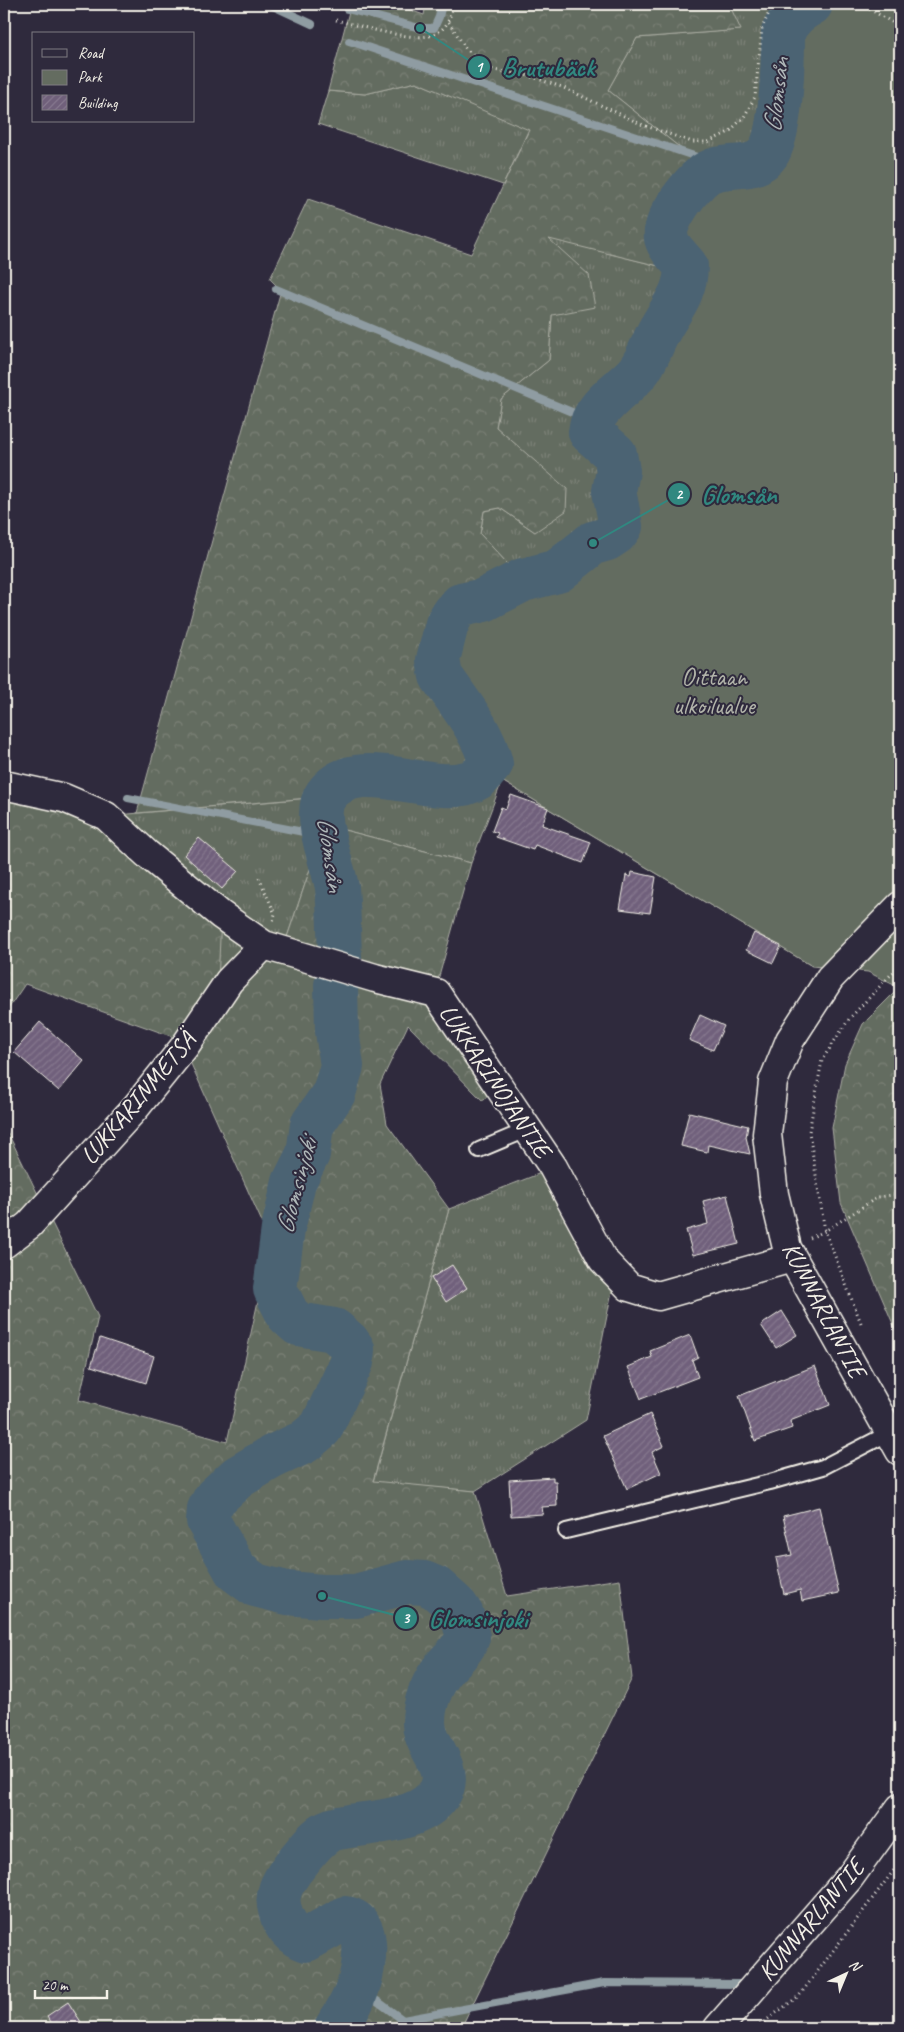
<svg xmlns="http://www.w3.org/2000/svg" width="904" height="2032" font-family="Caveat,sans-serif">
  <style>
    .grass { fill: url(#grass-tufts); stroke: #acaea4 }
    .forest { fill: url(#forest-crowns); stroke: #acaea4 }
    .park { fill: #646c60; stroke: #acaea4 }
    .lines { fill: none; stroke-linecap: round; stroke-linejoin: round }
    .stream { stroke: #8f9ca2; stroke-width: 8 }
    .river { stroke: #4b6373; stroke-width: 44 }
    .building { fill: url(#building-hatch); stroke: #f4f1e8 }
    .lane-casing { stroke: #f4f1e8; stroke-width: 18 }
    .street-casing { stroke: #f4f1e8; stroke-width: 31 }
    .secondary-casing { stroke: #f4f1e8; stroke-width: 31 }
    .path { stroke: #f4f1e8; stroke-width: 3; stroke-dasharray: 1 4; stroke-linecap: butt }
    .lane { stroke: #2f2a3d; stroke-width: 14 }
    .street { stroke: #2f2a3d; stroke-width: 28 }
    .secondary { stroke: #2f2a3d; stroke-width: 28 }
    .labels { text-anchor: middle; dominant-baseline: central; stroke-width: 4; stroke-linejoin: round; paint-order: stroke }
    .park-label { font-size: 25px; fill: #b3b5ab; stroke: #2f2a3d }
    .street-label { font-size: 25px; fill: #f4f1e8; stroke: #2f2a3d }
    .water-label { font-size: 26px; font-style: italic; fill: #b0b8b9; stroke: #2f2a3d }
    .leader { fill: none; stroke: #318880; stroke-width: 2 }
    .callout-dot { fill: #318880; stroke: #2f2a3d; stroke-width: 2 }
    .mark-label { font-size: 15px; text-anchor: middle; font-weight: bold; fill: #fff }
    .callout-label { font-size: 26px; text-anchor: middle; font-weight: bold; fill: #318880; stroke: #2f2a3d; stroke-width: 4; stroke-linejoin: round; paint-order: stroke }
  </style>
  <defs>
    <pattern id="grass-tufts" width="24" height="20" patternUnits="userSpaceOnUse" patternTransform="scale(1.25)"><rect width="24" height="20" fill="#646c60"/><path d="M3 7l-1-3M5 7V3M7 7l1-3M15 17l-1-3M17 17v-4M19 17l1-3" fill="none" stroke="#7b8177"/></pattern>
    <pattern id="forest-crowns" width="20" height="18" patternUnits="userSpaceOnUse" patternTransform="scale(1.25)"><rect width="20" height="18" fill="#646c60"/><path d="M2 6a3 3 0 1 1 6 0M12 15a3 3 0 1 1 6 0" fill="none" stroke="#7b8177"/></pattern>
    <pattern id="building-hatch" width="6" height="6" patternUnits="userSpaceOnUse" patternTransform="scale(1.25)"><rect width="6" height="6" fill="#70607b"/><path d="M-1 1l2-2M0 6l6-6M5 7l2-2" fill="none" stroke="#85778e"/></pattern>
  </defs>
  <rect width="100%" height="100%" fill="#2f2a3d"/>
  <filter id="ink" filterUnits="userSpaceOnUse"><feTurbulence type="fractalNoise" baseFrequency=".02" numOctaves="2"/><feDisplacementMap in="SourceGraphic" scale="10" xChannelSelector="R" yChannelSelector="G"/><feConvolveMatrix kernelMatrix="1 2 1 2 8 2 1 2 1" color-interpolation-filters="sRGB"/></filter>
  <g filter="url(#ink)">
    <!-- grass -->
    <path class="grass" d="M 729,4 L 837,4 L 837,9 L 803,8 L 789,20 L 783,32 L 768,153 L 723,222 L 631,564 L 545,604 L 480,534 L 484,511 L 500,508 L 535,532 L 566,489 L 496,427 L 501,399 L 549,360 L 552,315 L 548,238 L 671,269 L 699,163 L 608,90 L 637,38 L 740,30 Z
      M 416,82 L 529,129 L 503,185 L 318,124 L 328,91 L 365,94 Z
      M 502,781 L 471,863 L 325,825 L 282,952 L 187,1055 L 106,816 Z
      M 546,1171 L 613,1286 L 586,1420 L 475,1491 L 373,1482 L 449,1209 Z"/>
    <!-- forest -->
    <path class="forest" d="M 351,4 L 393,4 L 424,15 L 426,4 L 729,4 L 741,30 L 637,38 L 608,90 L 699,163 L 671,269 L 549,239 L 589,275 L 595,307 L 552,315 L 549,360 L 501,399 L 496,427 L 567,489 L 566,511 L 535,532 L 500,508 L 484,511 L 480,534 L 545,604 L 631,563 L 723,222 L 768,153 L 773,140 L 781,80 L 783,32 L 789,20 L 803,8 L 836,9 L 900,4 L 900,886 L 812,966 L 502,781 L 137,813 L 281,290 L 270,279 L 308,199 L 471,254 L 529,130 L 416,82 L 365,94 L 328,91 Z
      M 4,795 L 59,806 L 147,854 L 221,915 L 218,983 L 179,1039 L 25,984 L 4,1015 Z
      M 325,825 L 471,863 L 438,980 L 496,1092 L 482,1100 L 408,1025 L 380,1084 L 387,1124 L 449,1209 L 373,1481 L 475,1491 L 507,1596 L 620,1579 L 632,1678 L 461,2028 L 4,2028 L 4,1125 L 98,1317 L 79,1400 L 227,1442 L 271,1242 L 187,1055 L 262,958 L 282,952 Z
      M 900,987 L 900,1340 L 841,1203 L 832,1128 L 845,1064 L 863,1024 Z"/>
    <!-- park -->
    <path class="park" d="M 826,4 L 900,4 L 900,988 L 868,972 L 812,966 L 502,781 L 493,756 L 438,650 L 469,600 L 599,545 L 630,500 L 601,422 L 687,273 L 667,222 L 708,176 L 773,167 L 793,123 L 783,41 L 803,8 Z"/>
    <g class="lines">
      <!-- stream -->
      <path class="stream" d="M 269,4 L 312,24
        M 347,9 L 420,28 L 434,28 L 439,17 L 442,4
        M 349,41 L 730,168
        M 276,289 L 591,420
        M 128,798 L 324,836
        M 358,1987 L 403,2020 L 604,1983 L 739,1984"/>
      <!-- river -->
      <path class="river" d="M 340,957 C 339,934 339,911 337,888 C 334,866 311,816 326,795 C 359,749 438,804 478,778 C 483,775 487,768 491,764 C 483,731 460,704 441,676 L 438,660 L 447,624 L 453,613 L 461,605 L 484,600 L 523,580 L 558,571 L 593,543 L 607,539 L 616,533 L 621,526 L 614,491 L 618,471 L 615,454 L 590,432 C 592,407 621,391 637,373 C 648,360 652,343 660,329 C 672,307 686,293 686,266 C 680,258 669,249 666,238 C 662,221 695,177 711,171 C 729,163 755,172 768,153 C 782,131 783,60 783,32 C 790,18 797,12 811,4
        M 336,2028 C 345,2015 353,2002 358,1987 C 364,1968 373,1921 345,1918 L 306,1940 C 292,1935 284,1925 280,1910 C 275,1894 283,1882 292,1869 C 302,1857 312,1842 325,1833 C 331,1829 343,1827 350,1826 C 377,1822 416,1820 435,1799 C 460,1772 424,1749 424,1722 C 424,1702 433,1682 445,1667 C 454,1656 463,1651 468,1637 L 462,1615 L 456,1606 L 436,1588 L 424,1583 L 407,1582 L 356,1596 L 322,1596 L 287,1593 L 255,1585 L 236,1571 L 208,1521 L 209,1509 L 215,1498 L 238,1477 L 272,1457 L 304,1442 L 321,1428 L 352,1362 L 353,1349 L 348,1342 L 334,1330 L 298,1324 L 288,1315 L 275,1289 L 283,1229 L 294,1182 L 308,1154 L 312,1125 L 334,1093 L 342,1066 L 337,1031 L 336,985"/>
    </g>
    <!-- building -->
    <path class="building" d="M 511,795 L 548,808 L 542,825 L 591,842 L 583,863 L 535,845 L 533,850 L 496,837 L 498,833 L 492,831 L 501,807 L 506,809 Z
      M 199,838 L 238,871 L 222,889 L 184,855 Z
      M 632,872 L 656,877 L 650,913 L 620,909 L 626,875 L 631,877 Z
      M 754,933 L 781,946 L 773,963 L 746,950 Z
      M 700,1015 L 724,1026 L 713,1050 L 689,1040 Z
      M 40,1022 L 84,1061 L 59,1091 L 14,1052 Z
      M 689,1112 L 748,1126 L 746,1137 L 750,1154 L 708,1145 L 707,1152 L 681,1146 Z
      M 727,1195 L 739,1244 L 693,1255 L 686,1230 L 708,1224 L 703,1201 Z
      M 452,1265 L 467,1288 L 446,1302 L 431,1278 Z
      M 782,1311 L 797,1335 L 776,1348 L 761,1325 Z
      M 690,1335 L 698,1357 L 692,1360 L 698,1377 L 641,1399 L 628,1367 L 652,1357 L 650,1351 Z
      M 100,1338 L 154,1356 L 146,1383 L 91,1366 Z
      M 815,1366 L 830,1405 L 790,1421 L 792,1428 L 755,1441 L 739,1396 Z
      M 650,1414 L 664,1446 L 652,1452 L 661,1473 L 627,1489 L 603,1436 Z
      M 553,1477 L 553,1481 L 556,1481 L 557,1506 L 542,1507 L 543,1514 L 511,1516 L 509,1480 Z
      M 819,1507 L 839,1593 L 802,1601 L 800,1590 L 784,1594 L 776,1558 L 792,1555 L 783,1516 Z
      M 68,2002 L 85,2028 L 55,2028 L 47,2016 Z"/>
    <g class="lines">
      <defs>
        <path id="lane" d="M 479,1150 L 529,1129
          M 566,1531 L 770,1482 L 823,1467 L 891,1432"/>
        <path id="street" d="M 4,785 L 64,798 L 106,816 L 147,854 L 221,915 L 264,945 L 375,978 L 436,993 L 553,1167 L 603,1260 L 629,1287 L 658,1296 L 792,1258
          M 4,1244 L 29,1225 L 136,1107 L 185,1046 L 229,981 L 264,945"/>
        <path id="secondary" d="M 900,906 L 830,978 L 790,1040 L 773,1082 L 767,1134 L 774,1194 L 787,1248 L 900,1451
          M 718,2028 L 850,1877 L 900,1808"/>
      </defs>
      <!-- lane casing -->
      <use href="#lane" class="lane-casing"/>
      <!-- street casing -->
      <use href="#street" class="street-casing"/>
      <!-- secondary casing -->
      <use href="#secondary" class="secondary-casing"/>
      <!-- path -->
      <path class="path" d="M 861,4 L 900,27
        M 336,20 C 357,25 420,45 437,33 C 449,26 450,16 453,4
        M 449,22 L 466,49 L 493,70 L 529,76 L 562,87 L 643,125 L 692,142 L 708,142 L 729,132 L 744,117 L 755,97 L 762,28 L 773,4
        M 259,878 L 275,914 L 273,921
        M 810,1238 L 825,1231 L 878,1197 L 900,1194
        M 861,1323 L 825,1231 L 809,1132 L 822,1060 L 849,1019 L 900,965
        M 894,1477 L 900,1501
        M 756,2028 L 799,1996 L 900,1862"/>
      <!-- lane -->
      <use href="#lane" class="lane"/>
      <!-- street -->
      <use href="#street" class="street"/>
      <!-- secondary -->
      <use href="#secondary" class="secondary"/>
    </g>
  </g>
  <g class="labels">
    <!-- park labels -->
    <g class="park-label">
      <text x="714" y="677">Oittaan<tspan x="714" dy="29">ulkoilualue</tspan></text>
    </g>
    <!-- street labels -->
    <g class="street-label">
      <text transform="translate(495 1081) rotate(56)">LUKKARINOJANTIE</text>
      <text transform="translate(138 1098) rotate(-50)">LUKKARINMETSÄ</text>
      <text transform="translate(824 1310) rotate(62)">KUNNARLANTIE</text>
      <text transform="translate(811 1920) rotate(-50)">KUNNARLANTIE</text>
    </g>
    <!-- water labels -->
    <g class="water-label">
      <text transform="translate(776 95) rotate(-83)">Glomsån</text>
      <text transform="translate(331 854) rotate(82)">Glomsån</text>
      <text transform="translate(296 1186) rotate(-75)">Glomsinjoki</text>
    </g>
  </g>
  <!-- callouts -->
  <path class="leader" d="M420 28L479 67M593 543L679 494M322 1596L406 1618"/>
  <g class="callout-dot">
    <circle cx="420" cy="28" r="5"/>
    <circle cx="593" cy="543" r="5"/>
    <circle cx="322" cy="1596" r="5"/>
    <circle cx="479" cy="67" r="12"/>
    <circle cx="679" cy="494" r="12"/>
    <circle cx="406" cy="1618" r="12"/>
  </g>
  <g class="mark-label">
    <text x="479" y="72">1</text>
    <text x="679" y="499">2</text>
    <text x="406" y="1623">3</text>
  </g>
  <g class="callout-label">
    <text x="548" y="76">Brutubäck</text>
    <text x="739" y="503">Glomsån</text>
    <text x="478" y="1627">Glomsinjoki</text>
  </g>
  <!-- margin -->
  <rect width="904" height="2032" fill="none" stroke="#2f2a3d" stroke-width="20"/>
  <rect x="10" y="10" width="884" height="2012" fill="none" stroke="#f4f1e8" stroke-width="2" filter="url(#ink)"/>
  <!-- legend -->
  <rect x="32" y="32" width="162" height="90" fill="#2f2a3d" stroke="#7e7a81"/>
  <rect x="42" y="49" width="25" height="8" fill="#2f2a3d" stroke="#7e7a81"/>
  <text x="78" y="58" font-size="15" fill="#f4f1e8">Road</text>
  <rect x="42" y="70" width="25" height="15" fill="#646c60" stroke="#7e7a81"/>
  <text x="78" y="82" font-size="15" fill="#f4f1e8">Park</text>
  <rect x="42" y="95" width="25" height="15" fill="url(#building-hatch)" stroke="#7e7a81"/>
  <text x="78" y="108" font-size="15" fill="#f4f1e8">Building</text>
  <!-- north arrow -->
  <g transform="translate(846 1974) rotate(44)" stroke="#2f2a3d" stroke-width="4" paint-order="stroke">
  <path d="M0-4L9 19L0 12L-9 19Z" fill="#f4f1e8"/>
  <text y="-8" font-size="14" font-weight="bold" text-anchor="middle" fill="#f4f1e8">N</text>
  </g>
  <!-- scale -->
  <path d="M35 1990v8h72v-8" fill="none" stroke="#f4f1e8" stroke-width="2.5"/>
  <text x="42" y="1990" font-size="15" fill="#f4f1e8" stroke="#2f2a3d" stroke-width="4" paint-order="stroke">20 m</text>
</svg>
